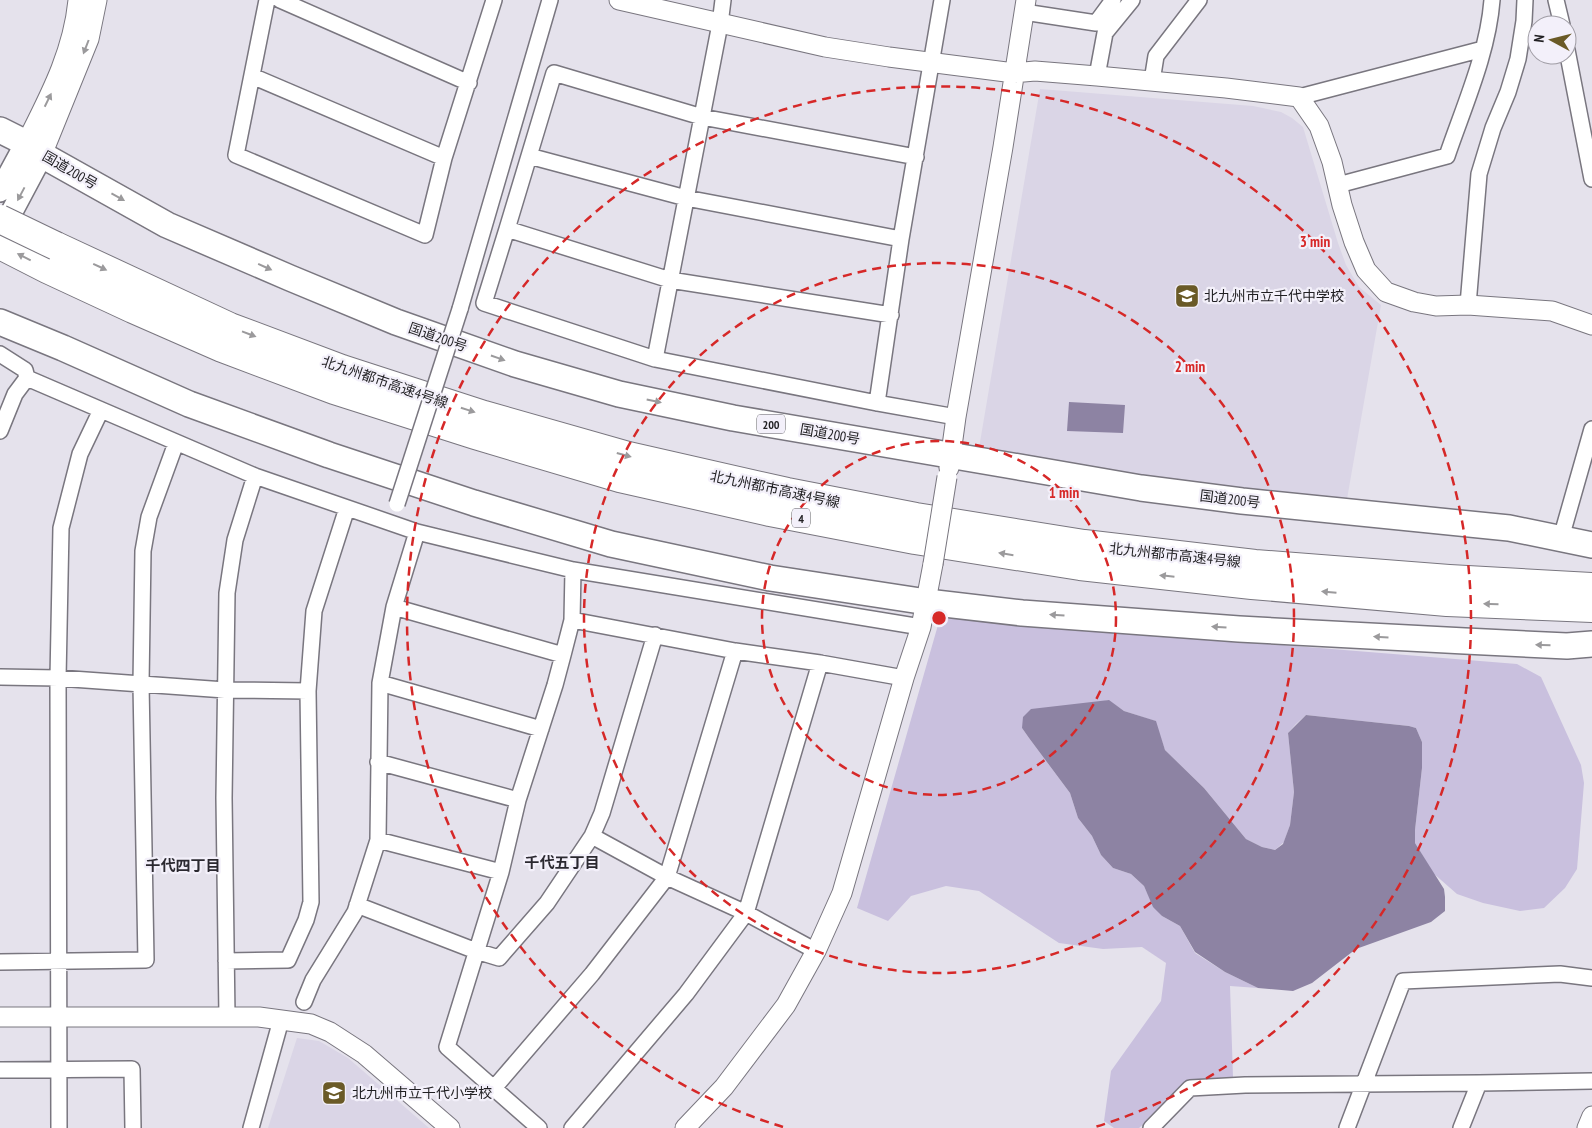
<svg xmlns="http://www.w3.org/2000/svg" width="1592" height="1128" font-family="'PT Sans Narrow','Noto Sans JP',sans-serif">
  <style>
    .built { fill: #dad5e6 }
    .green { fill: #c9c0de }
    .water { fill: #8d83a3 }
    .lines { fill: none; stroke-linecap: round; stroke-linejoin: round }
    .minor-casing { stroke: #79767f; stroke-width: 18 }
    .tertiary-casing { stroke: #79767f; stroke-width: 21 }
    .secondary-casing { stroke: #79767f; stroke-width: 24 }
    .trunk-casing { stroke: #79767f; stroke-width: 28 }
    .motorway-casing { stroke: #79767f; stroke-width: 30 }
    .minor { stroke: #fff; stroke-width: 15 }
    .tertiary { stroke: #fff; stroke-width: 19 }
    .secondary { stroke: #fff; stroke-width: 21 }
    .trunk { stroke: #fff; stroke-width: 25 }
    .motorway { stroke: #fff; stroke-width: 28 }
    .minor-bridge-casing { stroke: #79767f; stroke-width: 18; stroke-linecap: butt }
    .tertiary-bridge-casing { stroke: #79767f; stroke-width: 21; stroke-linecap: butt }
    .motorway-bridge-casing { stroke: #79767f; stroke-width: 30; stroke-linecap: butt }
    .minor-bridge { stroke: #fff; stroke-width: 15 }
    .tertiary-bridge { stroke: #fff; stroke-width: 19 }
    .motorway-bridge { stroke: #fff; stroke-width: 28 }
    .oneway { fill: #9b9a9c }
    .ring { fill: none; stroke: #d62828; stroke-width: 2.5; stroke-dasharray: 9 6 }
    .labels { text-anchor: middle; dominant-baseline: central; stroke-width: 4.5; stroke-linejoin: round; paint-order: stroke }
    .shield { fill: #f3f0fa; stroke: #5f5e63; stroke-width: 1 }
    .shield-label { font-size: 12px; font-weight: bold; fill: #201f22 }
    .street-label { font-size: 14px; fill: #201f22; stroke: #f3f0fa }
    .poi-label { font-size: 14px; fill: #201f22; stroke: #f3f0fa; text-anchor: start }
    .neighbourhood-label { font-size: 15px; font-weight: bold; fill: #2b2930; stroke: #f3f0fa }
    .centre { fill: #d62828; stroke: #f3f0fa; stroke-width: 2.5 }
    .ring-label { font-size: 15px; text-anchor: middle; font-weight: bold; fill: #d62828; stroke: #f3f0fa; stroke-width: 4.5; stroke-linejoin: round; paint-order: stroke }
  </style>
  <rect width="100%" height="100%" fill="#e5e2ec"/>
  <!-- built -->
  <path class="built" d="M 1040,89 L 1253,106 L 1281,112 L 1292,118 L 1303,127 L 1338,243 L 1346,265 L 1359,287 L 1381,305 L 1347,499 L 1192,485 L 979,448 Z
    M 297,1038 L 319,1041 L 348,1058 L 429,1128 L 268,1128 Z"/>
  <!-- green -->
  <path class="green" d="M 947,618 L 1517,664 L 1541,677 L 1581,765 L 1584,783 L 1577,869 L 1565,888 L 1544,908 L 1520,911 L 1483,903 L 1457,894 L 1433,873 L 1415,843 L 1415,830 L 1422,768 L 1422,742 L 1416,728 L 1409,726 L 1306,715 L 1296,724 L 1288,733 L 1294,792 L 1290,825 L 1284,842 L 1275,850 L 1262,847 L 1246,839 L 1204,788 L 1165,750 L 1155,721 L 1124,711 L 1108,700 L 1022,728 L 1029,738 L 1070,793 L 1078,818 L 1092,836 L 1101,855 L 1113,868 L 1131,874 L 1144,886 L 1154,907 L 1162,916 L 1180,926 L 1195,953 L 1225,972 L 1258,988 L 1230,986 L 1233,1077 L 1191,1080 L 1184,1083 L 1158,1111 L 1139,1128 L 1114,1128 L 1104,1121 L 1111,1071 L 1161,1001 L 1166,963 L 1142,947 L 1103,949 L 1059,943 L 979,891 L 946,886 L 911,896 L 888,921 L 857,908 L 938,625 Z"/>
  <!-- water -->
  <path class="water" d="M 1069,402 L 1125,405 L 1123,433 L 1067,431 Z
    M 1109,700 L 1124,711 L 1156,721 L 1165,750 L 1204,788 L 1246,839 L 1262,847 L 1275,850 L 1283,844 L 1290,825 L 1294,792 L 1288,733 L 1306,715 L 1409,726 L 1416,728 L 1422,742 L 1422,768 L 1415,830 L 1415,843 L 1444,889 L 1445,897 L 1445,911 L 1431,922 L 1356,949 L 1312,983 L 1293,991 L 1258,988 L 1225,972 L 1195,952 L 1180,926 L 1162,916 L 1153,907 L 1144,886 L 1131,874 L 1113,868 L 1101,855 L 1092,836 L 1078,818 L 1070,793 L 1029,738 L 1022,728 L 1023,717 L 1031,709 Z"/>
  <g class="lines">
    <defs>
      <path id="minor" d="M 267,0 L 236,155 L 425,235 L 444,158 L 494,0
        M 280,0 L 469,83
        M 723,0 L 720,24 L 655,359 L 877,403 L 956,417
        M 1556,0 L 1562,25
        M 1024,12 L 1096,23 L 1113,0
        M 1567,50 L 1592,179
        M 252,76 L 444,158
        M 1097,76 L 1105,33 L 1132,0
        M 1152,81 L 1156,56 L 1199,0
        M 1299,97 L 1483,49
        M 529,156 L 686,198 L 901,239
        M 1338,185 L 1447,156 C 1464,106 1488,53 1492,0
        M 507,229 L 484,303 L 655,359
        M 1468,305 L 1479,174 L 1493,128 L 1508,92 L 1518,59 L 1524,21 L 1525,0
        M 460,309 L 550,0
        M 891,315 L 670,280 L 507,229 L 554,73 L 702,117 L 916,157
        M 0,354 L 25,370 L 27,378
        M 27,378 L 255,476 L 417,532 L 573,570 L 921,627
        M 877,403 L 901,239 L 942,0
        M 0,431 L 15,394 L 27,378
        M 1561,538 L 1592,429
        M 394,607 L 563,655
        M 572,620 L 735,651 L 820,663 L 904,678
        M 0,677 L 58,678 L 225,690 L 308,691
        M 380,683 L 541,729
        M 378,762 L 518,800
        M 592,836 L 667,877 L 746,913 L 816,951
        M 378,840 L 501,872
        M 357,905 L 476,951 L 499,958 L 547,903 L 592,836 L 602,813 L 655,635
        M 226,961 L 288,960 L 306,920 L 311,902 L 308,691 L 314,611 L 347,508
        M 0,962 L 146,960 L 141,684 L 143,551 L 149,517 L 176,443
        M 304,1002 L 313,980 L 355,912 L 378,840 L 380,683 L 394,607 L 417,532
        M 227,1017 L 224,798 L 227,593 L 235,540 L 255,476
        M 0,1070 L 132,1069 L 133,1128
        M 494,1088 L 592,974 L 667,877 L 735,651
        M 59,1128 L 58,678 L 61,528 L 80,454 L 101,410
        M 251,1128 L 281,1020
        M 539,1128 L 447,1047 L 501,872 L 518,800 L 555,685 L 563,655 L 572,620 L 573,570
        M 572,1128 L 686,994 L 746,913 L 820,663
        M 1151,1128 L 1190,1088 L 1245,1085 L 1479,1083 L 1592,1081
        M 1347,1128 L 1403,981 L 1560,974 L 1592,978
        M 1461,1128 L 1479,1083"/>
      <path id="tertiary" d="M 619,0 L 825,47 L 889,57 L 1014,73 L 1035,71 L 1097,76 L 1226,88 L 1299,97 L 1319,126 L 1332,162 L 1342,205 L 1354,242 L 1366,270 L 1386,292 L 1414,302 L 1436,306 L 1468,305 L 1552,311 L 1592,325
        M 26,143 C 49,97 73,53 78,0
        M 42,155 L 89,39 L 97,0
        M 949,468 L 956,417 L 1003,147 L 1026,0
        M 0,1017 L 259,1017 L 311,1024 L 330,1032 L 364,1054 L 450,1128
        M 685,1128 L 724,1087 L 786,1005 L 816,951 L 842,893 L 904,678 L 921,627 L 933,564
        M 1587,1128 L 1592,1116"/>
      <path id="secondary" d="M 0,191 L 26,143
        M 0,234 L 42,155"/>
      <path id="trunk" d="M 0,130 L 26,143 L 42,155 L 167,225 L 290,278 L 396,322 L 515,364 L 619,394 L 733,418 L 1141,488 L 1242,501 L 1509,528 L 1592,545
        M 0,322 L 63,348 L 189,404 L 329,455 L 474,503 L 611,544 L 770,578 L 927,602 L 1022,613 L 1239,629 L 1465,641 L 1567,646 L 1592,644"/>
      <path id="motorway" d="M 0,245 L 47,269 L 133,309 L 222,348 L 334,390 L 475,435 L 620,478 L 770,512 L 915,540 L 1080,566 L 1252,585 L 1447,602 L 1592,608
        M 56,246 L 230,327 L 342,369 L 484,415 L 628,456 L 787,492 L 916,517 L 1084,544 L 1255,564 L 1449,579 L 1592,587"/>
    </defs>
    <!-- minor casing -->
    <use href="#minor" class="minor-casing"/>
    <!-- tertiary casing -->
    <use href="#tertiary" class="tertiary-casing"/>
    <!-- secondary casing -->
    <use href="#secondary" class="secondary-casing"/>
    <!-- trunk casing -->
    <use href="#trunk" class="trunk-casing"/>
    <!-- motorway casing -->
    <use href="#motorway" class="motorway-casing"/>
    <!-- minor -->
    <use href="#minor" class="minor"/>
    <!-- tertiary -->
    <use href="#tertiary" class="tertiary"/>
    <!-- secondary -->
    <use href="#secondary" class="secondary"/>
    <!-- trunk -->
    <use href="#trunk" class="trunk"/>
    <!-- motorway -->
    <use href="#motorway" class="motorway"/>
    <defs>
      <path id="minor-bridge" d="M 397,504 L 460,309"/>
      <path id="tertiary-bridge" d="M 933,564 L 947,477"/>
      <path id="motorway-bridge" d="M 0,219 L 56,246"/>
    </defs>
    <!-- minor-bridge casing -->
    <use href="#minor-bridge" class="minor-bridge-casing"/>
    <!-- tertiary-bridge casing -->
    <use href="#tertiary-bridge" class="tertiary-bridge-casing"/>
    <!-- motorway-bridge casing -->
    <use href="#motorway-bridge" class="motorway-bridge-casing"/>
    <!-- minor-bridge -->
    <use href="#minor-bridge" class="minor-bridge"/>
    <!-- tertiary-bridge -->
    <use href="#tertiary-bridge" class="tertiary-bridge"/>
    <!-- motorway-bridge -->
    <use href="#motorway-bridge" class="motorway-bridge"/>
  </g>
  <!-- one-way arrows -->
  <defs><path id="oneway-solid" d="M-6-.8H1V-3.2L6.5 0L1 3.2V.8H-6Z" transform="scale(1.25)"/></defs>
  <g class="oneway">
    <use href="#oneway-solid" transform="translate(86 47) rotate(111)"/>
    <use href="#oneway-solid" transform="translate(48 100) rotate(-64)"/>
    <use href="#oneway-solid" transform="translate(21 194) rotate(118)"/>
    <use href="#oneway-solid" transform="translate(118 197) rotate(29)"/>
    <use href="#oneway-solid" transform="translate(24 257) rotate(-153)"/>
    <use href="#oneway-solid" transform="translate(100 267) rotate(25)"/>
    <use href="#oneway-solid" transform="translate(265 267) rotate(24)"/>
    <use href="#oneway-solid" transform="translate(249 334) rotate(21)"/>
    <use href="#oneway-solid" transform="translate(498 358) rotate(19)"/>
    <use href="#oneway-solid" transform="translate(654 401) rotate(12)"/>
    <use href="#oneway-solid" transform="translate(468 410) rotate(18)"/>
    <use href="#oneway-solid" transform="translate(624 455) rotate(15)"/>
    <use href="#oneway-solid" transform="translate(1006 554) rotate(-171)"/>
    <use href="#oneway-solid" transform="translate(1167 576) rotate(-174)"/>
    <use href="#oneway-solid" transform="translate(1329 592) rotate(-175)"/>
    <use href="#oneway-solid" transform="translate(1491 604) rotate(-178)"/>
    <use href="#oneway-solid" transform="translate(1057 615) rotate(-176)"/>
    <use href="#oneway-solid" transform="translate(1219 627) rotate(-176)"/>
    <use href="#oneway-solid" transform="translate(1381 637) rotate(-177)"/>
    <use href="#oneway-solid" transform="translate(1543 645) rotate(-178)"/>
  </g>
  <!-- distance rings -->
  <g class="ring">
    <circle cx="939" cy="618" r="177"/>
    <circle cx="939" cy="618" r="355"/>
    <path d="M783 1127A532 532 0 1 1 1095 1127"/>
  </g>
  <!-- icons -->
  <defs>
    <symbol id="school-square" viewBox="-11 -11 22 22"><rect x="-9" y="-9" width="18" height="18" rx="4" fill="#6a5a27" stroke="#f3f0fa"/><path d="M0-5L7-2L0 1L-7-2ZM-4 1L0 2.5L4 1V4Q0 6-4 4Z" fill="#fff"/></symbol>
  </defs>
  <g fill-rule="evenodd">
    <use href="#school-square" x="1173" y="282" width="28" height="28"/>
    <use href="#school-square" x="320" y="1079" width="28" height="28"/>
  </g>
  <g class="labels">
    <!-- shield labels -->
    <g class="shield">
      <rect x="757" y="414.5" width="28" height="19" rx="4"/>
      <rect x="792" y="508.5" width="18" height="19" rx="4"/>
    </g>
    <g class="shield-label">
      <text x="771" y="424">200</text>
      <text x="801" y="518">4</text>
    </g>
    <!-- street labels -->
    <g class="street-label">
      <text transform="translate(70 170) rotate(30)">国道200号</text>
      <text transform="translate(438 337) rotate(19)">国道200号</text>
      <text transform="translate(385 382) rotate(19)">北九州都市高速4号線</text>
      <text transform="translate(830 434) rotate(10)">国道200号</text>
      <text transform="translate(775 489) rotate(12)">北九州都市高速4号線</text>
      <text transform="translate(1230 499) rotate(7)">国道200号</text>
      <text transform="translate(1175 555) rotate(6)">北九州都市高速4号線</text>
    </g>
    <!-- poi labels -->
    <g class="poi-label">
      <text x="1204" y="296">北九州市立千代中学校</text>
      <text x="352" y="1093">北九州市立千代小学校</text>
    </g>
    <!-- neighbourhood labels -->
    <g class="neighbourhood-label">
      <text x="562" y="862">千代五丁目</text>
      <text x="183" y="865">千代四丁目</text>
    </g>
  </g>
  <circle cx="939" cy="618" r="8" class="centre"/>
  <g class="ring-label">
    <text x="1315" y="247">3 min</text>
    <text x="1190" y="372">2 min</text>
    <text x="1064" y="498">1 min</text>
  </g>
  <!-- north arrow -->
  <g transform="translate(1552 40) rotate(277)"><circle r="24" fill="#f3f0fa" stroke="#9f9ca4"/>
  <path d="M0-4L9 19L0 12L-9 19Z" fill="#6a5a27"/>
  <text y="-8" font-size="14" font-weight="bold" text-anchor="middle" fill="#201f22">N</text>
  </g>
</svg>
